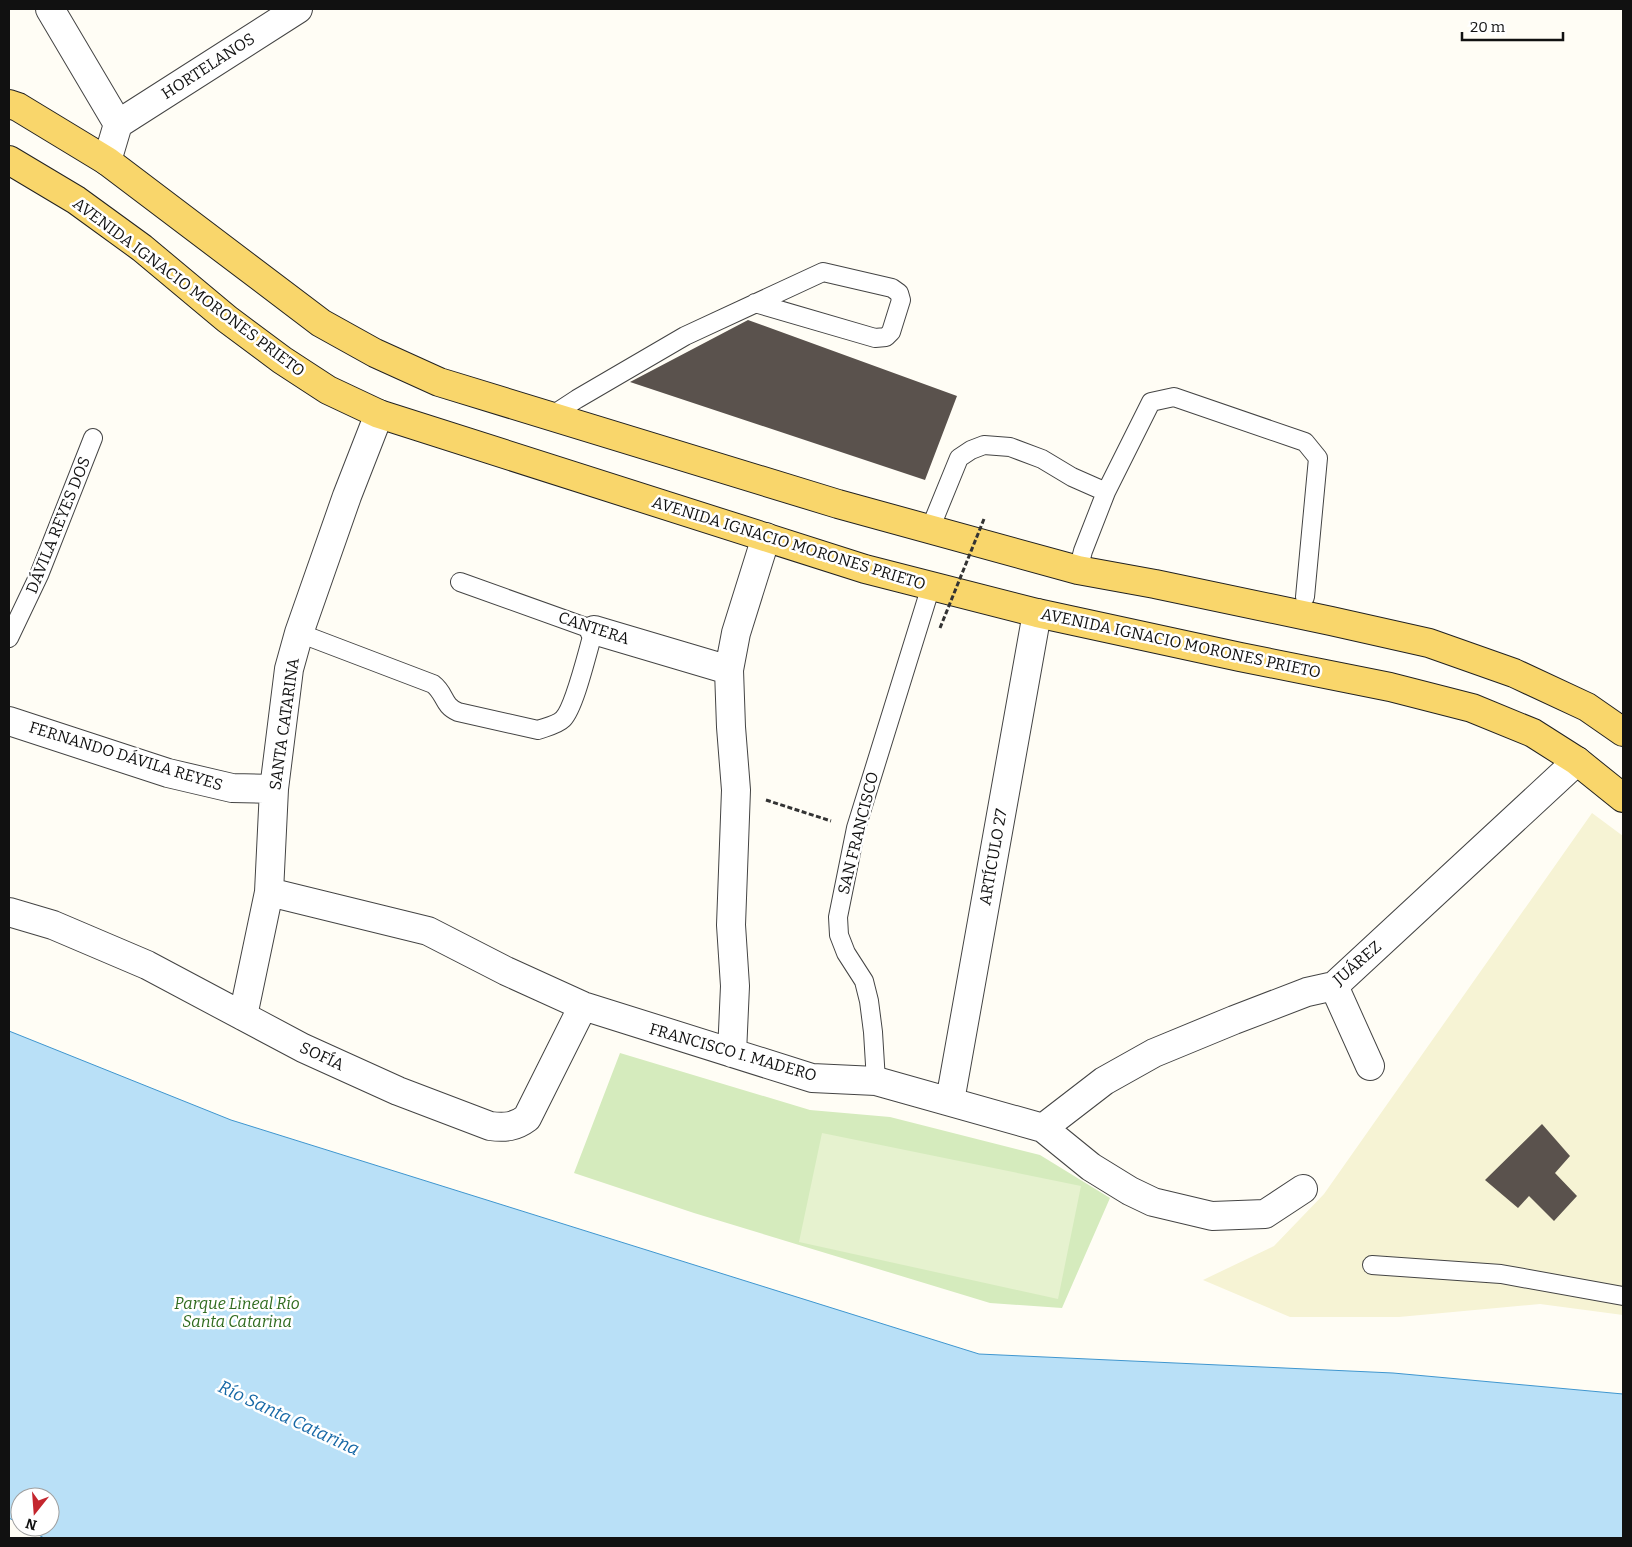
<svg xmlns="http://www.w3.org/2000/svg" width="1632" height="1547" font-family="Bitter,serif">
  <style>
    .farmland { fill: #f6f3d4 }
    .green { fill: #d5ebbd }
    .pitch { fill: #e6f2cf }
    .water { fill: #b9e0f7; stroke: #3f96cf }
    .building { fill: #5a524d }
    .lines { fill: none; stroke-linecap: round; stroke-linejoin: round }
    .lane-casing { stroke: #444; stroke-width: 20 }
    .street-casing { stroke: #444; stroke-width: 30 }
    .primary-casing { stroke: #222; stroke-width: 30 }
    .path { stroke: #333; stroke-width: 3; stroke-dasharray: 5 2.5; stroke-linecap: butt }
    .lane { stroke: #fff; stroke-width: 18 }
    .street { stroke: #fff; stroke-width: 28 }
    .primary { stroke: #f9d66b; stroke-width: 28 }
    .path-bridge { stroke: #333; stroke-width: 3; stroke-dasharray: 5 2.5; stroke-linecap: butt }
    .labels { text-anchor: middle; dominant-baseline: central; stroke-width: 5; stroke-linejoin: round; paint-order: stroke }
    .street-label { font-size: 16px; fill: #111; stroke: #fff }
    .park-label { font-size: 16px; font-style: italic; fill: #2f6b1f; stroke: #fff }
    .water-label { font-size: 18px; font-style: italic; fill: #1768a6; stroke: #fff }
  </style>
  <rect width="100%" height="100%" fill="#fffdf5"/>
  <!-- farmland -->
  <path class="farmland" d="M 1592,813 L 1623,836 L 1623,1315 L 1540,1304 L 1399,1317 L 1290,1317 L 1203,1280 L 1274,1246 L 1324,1194 Z"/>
  <!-- green -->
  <path class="green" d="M 620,1053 L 810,1110 L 890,1117 L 1040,1155 L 1110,1198 L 1062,1308 L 990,1303 L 694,1213 L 574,1173 Z"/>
  <!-- pitch -->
  <path class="pitch" d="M 822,1133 L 1081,1186 L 1058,1299 L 799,1242 Z"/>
  <!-- water -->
  <path class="water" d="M 9,1031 L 231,1120 L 979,1354 L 1393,1373 L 1623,1394 L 1623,1538 L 44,1538 L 24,1527 L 50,1527 L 50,1497 L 20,1497 L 20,1524 L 9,1518 Z"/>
  <!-- building -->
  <path class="building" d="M 748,320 L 957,396 L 925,480 L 630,382 Z
    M 1542,1124 L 1570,1156 L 1555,1173 L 1577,1196 L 1554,1221 L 1529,1196 L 1518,1208 L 1485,1180 Z"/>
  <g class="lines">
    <defs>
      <path id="lane" d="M 551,416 L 577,399 L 685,336 L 823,272 L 892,288 L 899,293 L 901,300 L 891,332 L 886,337 L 875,338 L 755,303
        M 1106,492 L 1151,402 L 1174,397 L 1305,442 L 1318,458 L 1305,597
        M 930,529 L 959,458 L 971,450 L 984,445 L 1010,447 L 1042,459 L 1072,477 L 1106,492 L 1083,551 L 1078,570
        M 299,633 L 433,684 C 446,694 442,705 458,712 L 538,730 C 546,727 557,725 563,719 C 575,707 588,649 594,630 L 460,582
        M 9,638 L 39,575 L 93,438
        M 876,1081 L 873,1032 L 869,1001 L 864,981 L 846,953 L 839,935 L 838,917 L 856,828 L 931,586
        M 1372,1265 L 1501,1274 L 1623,1296"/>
      <path id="street" d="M 50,9 L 118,124
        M 107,161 L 118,124 L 298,9
        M 594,630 L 729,670
        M 9,721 L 168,773 L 232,788 L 274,789
        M 269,892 L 428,931 L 506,971 L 583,1006 L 812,1078 L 876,1081 L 1043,1128 L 1091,1167 L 1130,1191 L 1153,1202 L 1212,1216 L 1265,1214 L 1303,1189
        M 9,912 L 53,925 L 147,965 L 303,1048 L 398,1091 L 490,1126 C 505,1128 515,1127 527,1118 L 583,1006
        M 1334,986 L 1370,1066
        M 243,1016 L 269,892 L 274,789 L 289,669 L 299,633 L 347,496 L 379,414
        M 732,1053 L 735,986 L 731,925 L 736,790 L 731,727 L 729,670 L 736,633 L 766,537
        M 950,1101 L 1037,613
        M 1043,1128 L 1104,1081 L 1154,1053 L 1234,1020 L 1307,992 L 1334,986 L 1577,761"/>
      <path id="primary" d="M 9,104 L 18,107 L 107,161 L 321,323 L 375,353 L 439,382 L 838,504 L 1078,570 L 1155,584 L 1331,621 L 1429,643 L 1514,673 L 1587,707 L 1623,732
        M 9,160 L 76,200 L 142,248 L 227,319 L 282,360 L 328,390 L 379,414 L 865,569 L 1037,613 L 1240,657 L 1390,687 L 1472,708 L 1533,733 L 1577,761 L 1623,798"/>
    </defs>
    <!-- lane casing -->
    <use href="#lane" class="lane-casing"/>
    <!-- street casing -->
    <use href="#street" class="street-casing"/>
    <!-- primary casing -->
    <use href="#primary" class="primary-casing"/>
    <!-- path -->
    <path class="path" d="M 766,800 L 831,821"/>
    <!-- lane -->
    <use href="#lane" class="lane"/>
    <!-- street -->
    <use href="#street" class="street"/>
    <!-- primary -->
    <use href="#primary" class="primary"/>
    <!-- path-bridge -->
    <path class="path-bridge" d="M 940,628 L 984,519"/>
  </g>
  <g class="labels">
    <!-- street labels -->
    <g class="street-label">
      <text transform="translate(208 66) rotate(-33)">HORTELANOS</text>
      <text transform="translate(189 287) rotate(37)">AVENIDA IGNACIO MORONES PRIETO</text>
      <text transform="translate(58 525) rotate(-68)">DÁVILA REYES DOS</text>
      <text transform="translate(789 543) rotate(17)">AVENIDA IGNACIO MORONES PRIETO</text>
      <text transform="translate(594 628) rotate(18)">CANTERA</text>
      <text transform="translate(1181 643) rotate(12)">AVENIDA IGNACIO MORONES PRIETO</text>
      <text transform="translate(284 724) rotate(-82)">SANTA CATARINA</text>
      <text transform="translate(126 756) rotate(17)">FERNANDO DÁVILA REYES</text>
      <text transform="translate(858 833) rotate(-76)">SAN FRANCISCO</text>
      <text transform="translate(993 857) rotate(-80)">ARTÍCULO 27</text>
      <text transform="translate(1357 963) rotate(-41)">JUÁREZ</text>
      <text transform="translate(733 1052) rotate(16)">FRANCISCO I. MADERO</text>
      <text transform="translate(322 1056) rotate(25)">SOFÍA</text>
    </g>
    <!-- park labels -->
    <g class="park-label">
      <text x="237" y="1303">Parque Lineal Río<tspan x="237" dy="18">Santa Catarina</tspan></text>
    </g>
    <!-- water labels -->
    <g class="water-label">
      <text transform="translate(289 1418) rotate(25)">Río Santa Catarina</text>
    </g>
  </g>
  <!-- border -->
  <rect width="1632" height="1547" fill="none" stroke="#111111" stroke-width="20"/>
  <!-- north arrow -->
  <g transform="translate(35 1512) rotate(197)"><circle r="24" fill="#ffffff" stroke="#a0a0a0"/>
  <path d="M0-4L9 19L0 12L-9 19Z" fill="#c4262e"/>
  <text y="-8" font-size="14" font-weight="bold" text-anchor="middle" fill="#111111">N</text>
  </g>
  <!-- scale -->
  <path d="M1462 32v8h101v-8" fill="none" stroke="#111111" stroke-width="2.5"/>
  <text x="1470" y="32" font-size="15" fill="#111111" stroke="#ffffff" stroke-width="4" paint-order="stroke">20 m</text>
</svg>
